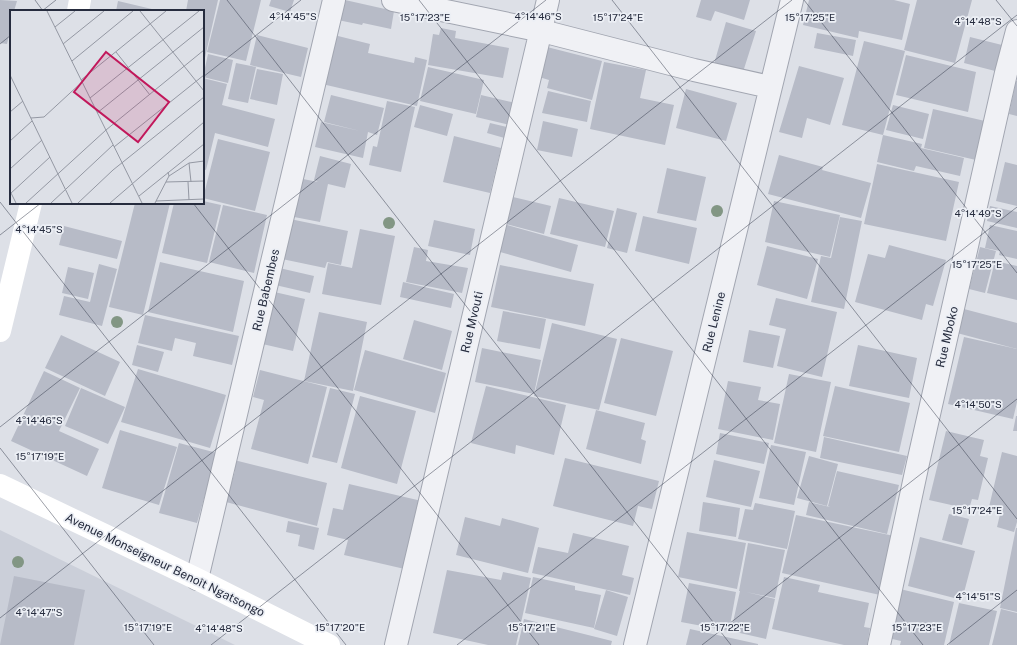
<svg xmlns="http://www.w3.org/2000/svg" width="1017" height="645" font-family="'Public Sans',sans-serif">
  <style>
    .built { fill: #cbcfd9 }
    .building { fill: #b7bbc7 }
    .lines { fill: none; stroke-linecap: round; stroke-linejoin: round }
    .street-casing { stroke: #a2a6b1; stroke-width: 24 }
    .street { stroke: #f0f1f5; stroke-width: 22 }
    .secondary { stroke: #fff; stroke-width: 22 }
    .tree { fill: #829684 }
    .ticks { fill: none; stroke: #262c3e; stroke-width: 1; stroke-opacity: 0.45 }
    .labels { text-anchor: middle; dominant-baseline: central; stroke-width: 3.5; stroke-linejoin: round; paint-order: stroke }
    .street-label { font-size: 12px; fill: #262c3e; stroke: #eceff5 }
    .inset-road { fill: none; stroke: #9498a3; stroke-width: 1 }
    .view { fill: #c2185b; fill-opacity: 0.15; stroke: #c2185b; stroke-width: 2 }
    .inset-edge { fill: none; stroke: #262c3e; stroke-width: 2 }
    .ticks-label { font-size: 10px; text-anchor: middle; fill: #262c3e; stroke: #eceff5; stroke-width: 3.5; stroke-linejoin: round; paint-order: stroke }
  </style>
  <rect width="100%" height="100%" fill="#dde0e7"/>
  <!-- built -->
  <path class="built" d="M 0,530 L 235,645 L 0,645 Z"/>
  <!-- building -->
  <path class="building" d="M 0,0 L 17,1 L 14,11 L 11,11 L 11,27 L 7,44 L 0,43 Z
    M 188,0 L 218,0 L 204,62 L 203,11 L 186,11 Z
    M 220,0 L 261,0 L 246,61 L 207,52 Z
    M 271,0 L 294,0 L 290,12 L 269,6 Z
    M 337,0 L 345,0 L 394,11 L 391,29 L 363,23 L 362,25 L 333,19 Z
    M 701,0 L 750,0 L 744,20 L 715,11 L 711,21 L 696,17 Z
    M 809,0 L 894,0 L 910,4 L 902,40 L 859,31 L 858,38 L 803,25 Z
    M 917,0 L 972,0 L 955,63 L 904,50 Z
    M 118,1 L 156,10 L 156,11 L 116,11 Z
    M 726,22 L 756,31 L 743,72 L 714,64 Z
    M 441,28 L 456,31 L 455,38 L 509,48 L 503,78 L 428,65 L 433,34 L 439,35 Z
    M 817,33 L 856,40 L 853,56 L 814,48 Z
    M 257,35 L 308,48 L 301,77 L 250,65 Z
    M 334,35 L 370,44 L 368,53 L 414,63 L 415,57 L 427,60 L 417,106 L 322,84 Z
    M 970,37 L 1006,46 L 999,72 L 964,63 Z
    M 864,41 L 905,51 L 883,135 L 922,144 L 921,148 L 964,158 L 960,176 L 916,166 L 914,171 L 877,162 L 883,135 L 842,125 Z
    M 547,47 L 602,61 L 592,100 L 547,88 L 549,80 L 539,77 Z
    M 208,54 L 233,60 L 228,83 L 203,77 Z
    M 906,55 L 976,72 L 968,112 L 896,95 Z
    M 604,62 L 646,70 L 640,98 L 674,105 L 665,145 L 590,129 Z
    M 236,63 L 256,67 L 248,103 L 228,99 Z
    M 799,66 L 844,78 L 830,125 L 807,118 L 802,138 L 779,132 Z
    M 428,67 L 484,80 L 476,114 L 420,101 Z
    M 257,69 L 283,74 L 277,105 L 250,99 Z
    M 203,78 L 227,84 L 222,105 L 275,119 L 268,147 L 215,133 L 206,170 L 203,169 Z
    M 1016,81 L 1017,81 L 1017,116 L 1009,114 Z
    M 686,89 L 737,103 L 726,141 L 676,128 Z
    M 548,91 L 591,101 L 587,122 L 542,113 Z
    M 331,95 L 384,108 L 377,135 L 368,132 L 363,158 L 315,147 L 321,122 L 360,131 L 324,122 Z
    M 481,95 L 520,104 L 514,126 L 476,117 Z
    M 387,101 L 415,107 L 401,172 L 369,165 L 373,146 L 377,147 Z
    M 420,105 L 453,114 L 447,136 L 414,127 Z
    M 893,105 L 929,114 L 923,139 L 886,130 Z
    M 933,109 L 985,121 L 976,160 L 924,148 Z
    M 543,121 L 578,129 L 572,157 L 537,150 Z
    M 490,123 L 511,128 L 508,139 L 487,133 Z
    M 454,136 L 501,148 L 490,193 L 443,182 Z
    M 218,139 L 270,152 L 255,211 L 203,198 Z
    M 779,155 L 823,167 L 822,170 L 871,183 L 861,218 L 768,194 Z
    M 320,156 L 351,164 L 345,188 L 328,184 L 320,222 L 289,216 L 298,178 L 318,182 L 314,180 Z
    M 1005,162 L 1017,165 L 1017,206 L 996,201 Z
    M 877,164 L 959,182 L 946,241 L 864,224 Z
    M 667,168 L 706,177 L 696,221 L 657,213 Z
    M 513,197 L 551,206 L 544,234 L 506,224 Z
    M 559,198 L 614,211 L 605,247 L 550,234 Z
    M 203,201 L 221,205 L 207,263 L 162,253 L 174,203 L 203,203 Z
    M 774,201 L 840,215 L 830,257 L 765,242 Z
    M 135,203 L 170,203 L 143,315 L 109,307 Z
    M 223,205 L 267,215 L 254,273 L 209,262 Z
    M 990,206 L 1017,212 L 1017,228 L 987,221 Z
    M 617,208 L 637,213 L 627,253 L 607,248 Z
    M 643,216 L 697,228 L 689,264 L 635,251 Z
    M 840,217 L 862,221 L 844,309 L 811,302 L 821,256 L 831,258 Z
    M 290,219 L 348,231 L 341,265 L 327,262 L 325,268 L 282,259 Z
    M 434,220 L 475,229 L 470,255 L 428,246 Z
    M 507,225 L 578,245 L 571,272 L 500,252 Z
    M 990,225 L 1017,231 L 1017,259 L 999,255 L 1000,251 L 985,248 Z
    M 64,226 L 122,241 L 117,259 L 59,245 Z
    M 360,229 L 395,236 L 381,305 L 322,294 L 328,263 L 352,268 Z
    M 889,245 L 946,260 L 933,306 L 926,304 L 922,320 L 855,302 L 868,254 L 885,258 Z
    M 767,246 L 818,259 L 807,299 L 757,285 Z
    M 414,247 L 428,250 L 426,261 L 468,268 L 462,293 L 406,282 Z
    M 980,247 L 996,251 L 985,293 L 969,289 Z
    M 995,261 L 1017,266 L 1017,300 L 987,293 Z
    M 160,262 L 244,281 L 233,332 L 148,312 Z
    M 99,264 L 117,269 L 102,326 L 59,315 L 64,296 L 90,302 Z
    M 500,265 L 594,284 L 585,326 L 491,307 Z
    M 68,267 L 94,273 L 88,299 L 62,293 Z
    M 275,267 L 314,276 L 310,293 L 271,284 Z
    M 403,282 L 454,294 L 451,308 L 400,297 Z
    M 270,291 L 305,299 L 293,351 L 258,343 Z
    M 776,298 L 837,312 L 822,377 L 777,366 L 786,329 L 769,325 Z
    M 964,309 L 1017,323 L 1017,349 L 957,333 Z
    M 503,311 L 546,319 L 540,349 L 497,341 Z
    M 319,312 L 367,322 L 353,391 L 304,381 Z
    M 145,315 L 239,336 L 232,365 L 193,356 L 196,343 L 175,338 L 172,351 L 138,343 Z
    M 414,320 L 452,331 L 442,370 L 403,359 Z
    M 552,323 L 617,339 L 599,410 L 534,396 Z
    M 749,330 L 780,336 L 773,368 L 743,362 Z
    M 61,335 L 120,362 L 105,396 L 45,368 Z
    M 964,337 L 1017,349 L 1017,402 L 1013,419 L 948,404 Z
    M 621,338 L 673,351 L 656,416 L 604,403 Z
    M 137,345 L 164,352 L 158,372 L 132,365 Z
    M 858,345 L 917,358 L 909,398 L 849,386 Z
    M 482,348 L 541,360 L 534,394 L 475,382 Z
    M 365,350 L 446,373 L 435,413 L 354,390 Z
    M 138,369 L 226,395 L 210,448 L 121,422 Z
    M 260,370 L 327,387 L 308,464 L 251,449 L 264,400 L 253,397 Z
    M 44,371 L 80,388 L 59,431 L 99,449 L 87,476 L 11,441 Z
    M 789,374 L 831,382 L 816,452 L 774,443 Z
    M 728,381 L 761,387 L 758,400 L 780,404 L 773,440 L 718,429 Z
    M 486,386 L 566,405 L 554,455 L 516,445 L 515,454 L 471,443 Z
    M 835,386 L 910,403 L 899,452 L 823,436 Z
    M 81,388 L 125,407 L 108,444 L 65,426 Z
    M 330,388 L 355,394 L 337,463 L 312,457 Z
    M 360,396 L 416,411 L 397,484 L 341,468 Z
    M 596,410 L 645,423 L 641,439 L 646,441 L 641,464 L 586,449 Z
    M 1016,416 L 1017,416 L 1017,431 L 1013,431 Z
    M 120,430 L 177,447 L 159,505 L 102,488 Z
    M 946,431 L 984,440 L 980,456 L 988,458 L 978,500 L 972,499 L 969,509 L 929,500 Z
    M 720,433 L 769,443 L 764,464 L 716,454 Z
    M 824,437 L 907,456 L 902,475 L 820,458 Z
    M 179,443 L 217,453 L 197,523 L 159,513 Z
    M 771,445 L 806,452 L 794,505 L 759,498 Z
    M 1002,452 L 1017,456 L 1017,522 L 1014,532 L 997,527 L 1001,510 L 989,507 Z
    M 809,456 L 838,464 L 827,506 L 797,498 Z
    M 565,458 L 659,481 L 652,509 L 638,506 L 633,526 L 553,506 Z
    M 230,459 L 327,483 L 317,526 L 226,502 L 235,471 L 227,469 Z
    M 714,460 L 760,471 L 751,507 L 706,497 Z
    M 837,471 L 899,485 L 887,534 L 806,515 L 809,502 L 830,507 L 828,506 Z
    M 349,484 L 426,502 L 409,570 L 344,555 L 348,540 L 327,535 L 333,508 L 343,510 Z
    M 703,502 L 740,508 L 736,537 L 699,531 Z
    M 755,503 L 795,511 L 787,549 L 738,539 L 745,509 L 753,510 Z
    M 949,514 L 969,519 L 962,545 L 942,540 Z
    M 796,515 L 894,536 L 880,595 L 782,573 Z
    M 465,517 L 500,526 L 502,518 L 539,528 L 528,573 L 456,555 Z
    M 288,521 L 319,528 L 314,550 L 298,546 L 300,535 L 286,532 Z
    M 1016,528 L 1017,528 L 1017,612 L 1000,608 Z
    M 687,532 L 746,543 L 737,589 L 678,577 Z
    M 573,533 L 629,546 L 622,575 L 634,578 L 630,595 L 532,573 L 538,547 L 568,553 Z
    M 920,537 L 975,551 L 962,600 L 908,586 Z
    M 748,543 L 785,550 L 775,598 L 746,592 L 775,599 L 766,639 L 731,631 L 740,591 L 739,591 Z
    M 447,570 L 501,580 L 503,572 L 531,578 L 516,645 L 488,645 L 433,633 Z
    M 14,576 L 85,590 L 74,645 L 0,645 Z
    M 533,577 L 575,586 L 575,590 L 601,595 L 594,628 L 525,613 Z
    M 784,577 L 820,585 L 818,592 L 869,603 L 864,627 L 870,628 L 867,645 L 844,645 L 772,629 Z
    M 689,583 L 736,592 L 729,631 L 681,622 Z
    M 900,589 L 954,602 L 944,645 L 900,645 L 901,641 L 888,638 Z
    M 606,590 L 628,597 L 617,636 L 594,629 Z
    M 959,603 L 997,611 L 989,645 L 949,645 Z
    M 1001,609 L 1017,613 L 1017,645 L 992,645 Z
    M 524,619 L 612,641 L 611,645 L 518,645 Z
    M 690,629 L 758,644 L 758,645 L 686,645 Z"/>
  <g class="lines">
    <defs>
      <path id="street" d="M 393,0 L 542,31 L 694,70 L 770,87
        M 197,579 L 334,0
        M 396,645 L 548,0
        M 635,645 L 792,0
        M 879,645 L 918,463 L 1006,73 L 1017,31"/>
    </defs>
    <!-- street casing -->
    <use href="#street" class="street-casing"/>
    <!-- street -->
    <use href="#street" class="street"/>
    <!-- secondary -->
    <path class="secondary" d="M 78,11 L 80,0
      M 0,331 L 31,203
      M 0,485 L 197,579 L 329,645"/>
  </g>
  <!-- trees -->
  <g class="tree">
    <circle cx="717" cy="211" r="6"/>
    <circle cx="389" cy="223" r="6"/>
    <circle cx="117" cy="322" r="6"/>
    <circle cx="18" cy="562" r="6"/>
  </g>
  <!-- ticks -->
  <path class="ticks" d="M 35,0 L 43,11M 227,0 L 731,645M 419,0 L 923,645M 612,0 L 1017,519M 804,0 L 1017,273M 996,0 L 1017,26M 42,11 L 56,0M 0,44 L 11,35M 203,77 L 301,0M 0,202 L 346,645M 193,203 L 539,645M 0,235 L 41,203M 0,427 L 546,0M 0,448 L 154,645M 0,618 L 792,0M 211,645 L 1017,15M 457,645 L 1017,207M 702,645 L 1017,399M 947,645 L 1017,590"/>
  <g class="labels">
    <!-- street labels -->
    <g class="street-label">
      <text transform="translate(266 290) rotate(-77)">Rue Babembes</text>
      <text transform="translate(472 322) rotate(-77)">Rue Mvouti</text>
      <text transform="translate(714 322) rotate(-76)">Rue Lenine</text>
      <text transform="translate(947 337) rotate(-77)">Rue Mboko</text>
      <text transform="translate(165 565) rotate(26)">Avenue Monseigneur Benoît Ngatsongo</text>
    </g>
  </g>
  <!-- overview -->
  <g transform="translate(10 10)">
    <rect width="194" height="194" fill="#dde0e7"/>
    <path class="inset-road" d="M 37,1 L 132,193M 130,1 L 194,81M 45,17 L 65,1M 53,34 L 94,1M 106,42 L 140,85M 62,51 L 123,1M 0,65 L 62,193M 71,70 L 156,1M 80,88 L 189,1M 0,102 L 13,91M 87,103 L 194,17M 21,108 L 34,107 L 72,72M 0,131 L 22,111M 104,137 L 194,65M 179,153 L 181,172M 0,159 L 32,130M 158,162 L 159,166 L 179,153 L 194,151M 156,172 L 194,171M 178,172 L 179,190M 0,181 L 6,193M 0,184 L 40,147M 129,186 L 194,134M 146,191 L 194,189M 16,193 L 96,120 L 194,40M 41,193 L 103,135M 68,193 L 103,160 L 194,87M 100,193 L 194,112M 145,193 L 159,166"/>
    <path class="view" d="M 96,42 L 159,92 L 128,132 L 64,82 Z"/>
    <rect width="194" height="194" class="inset-edge"/>
  </g>
  <g class="ticks-label">
    <text x="293" y="20">4°14'45"S</text>
    <text x="538" y="20">4°14'46"S</text>
    <text x="425" y="21">15°17'23"E</text>
    <text x="618" y="21">15°17'24"E</text>
    <text x="810" y="21">15°17'25"E</text>
    <text x="978" y="25">4°14'48"S</text>
    <text x="978" y="217">4°14'49"S</text>
    <text x="39" y="233">4°14'45"S</text>
    <text x="977" y="268">15°17'25"E</text>
    <text x="978" y="408">4°14'50"S</text>
    <text x="39" y="424">4°14'46"S</text>
    <text x="40" y="460">15°17'19"E</text>
    <text x="977" y="514">15°17'24"E</text>
    <text x="978" y="600">4°14'51"S</text>
    <text x="39" y="616">4°14'47"S</text>
    <text x="148" y="631">15°17'19"E</text>
    <text x="340" y="631">15°17'20"E</text>
    <text x="532" y="631">15°17'21"E</text>
    <text x="725" y="631">15°17'22"E</text>
    <text x="917" y="631">15°17'23"E</text>
    <text x="219" y="632">4°14'48"S</text>
  </g>
</svg>
